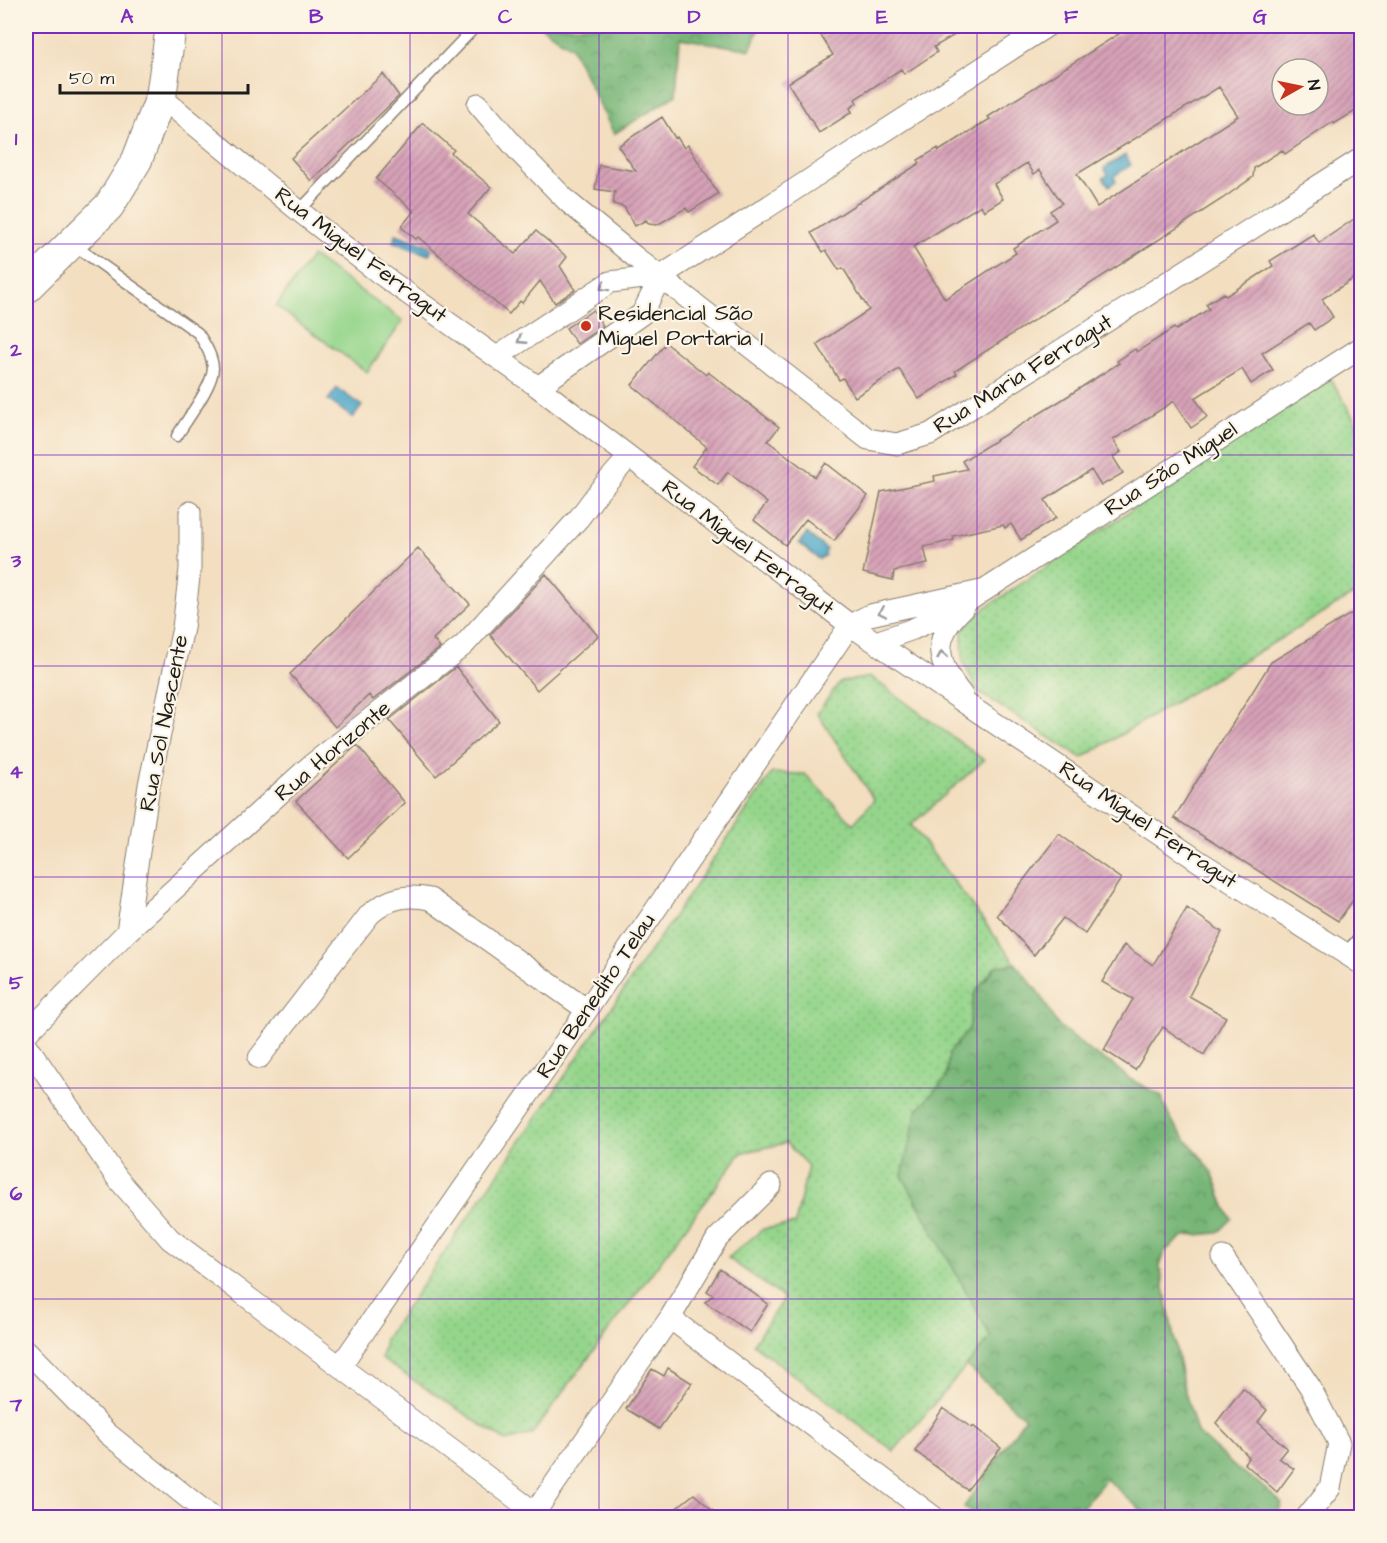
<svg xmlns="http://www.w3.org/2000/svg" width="1387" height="1543" font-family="'Architects Daughter',sans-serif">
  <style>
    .grass { fill: url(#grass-dots); stroke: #587854; stroke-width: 1.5 }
    .forest { fill: url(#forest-crowns); stroke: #4a694a; stroke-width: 1.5 }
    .pitch { fill: #94d58b; stroke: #587854; stroke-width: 1.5 }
    .water { fill: #49a5c7; stroke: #326072; stroke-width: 1.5 }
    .building { fill: url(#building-hatch); fill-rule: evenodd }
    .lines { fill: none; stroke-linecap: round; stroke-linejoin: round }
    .lane-casing { stroke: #887d6e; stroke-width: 13 }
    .street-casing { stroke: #887d6e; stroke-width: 23 }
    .secondary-casing { stroke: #887d6e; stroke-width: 32 }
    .lane { stroke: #fff; stroke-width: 10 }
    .street { stroke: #fff; stroke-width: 21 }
    .secondary { stroke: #fff; stroke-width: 30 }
    .oneway { stroke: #999 }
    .grid { fill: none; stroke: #7b2cbf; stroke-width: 1.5; stroke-opacity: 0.55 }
    .poi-dot { fill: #c8321e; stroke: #fcf5e5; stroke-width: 2 }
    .labels { text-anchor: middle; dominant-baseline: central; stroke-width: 4.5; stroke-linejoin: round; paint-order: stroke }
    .street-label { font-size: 22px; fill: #1c1c1c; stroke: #fcf5e5 }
    .poi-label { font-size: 22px; fill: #1c1c1c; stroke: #fcf5e5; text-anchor: start }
    .neatline { fill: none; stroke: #7b2cbf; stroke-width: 2 }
    .grid-label { font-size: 20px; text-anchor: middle; font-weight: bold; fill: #7b2cbf }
  </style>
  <defs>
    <pattern id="grass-dots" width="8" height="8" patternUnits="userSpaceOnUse" patternTransform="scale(1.5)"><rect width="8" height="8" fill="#94d58b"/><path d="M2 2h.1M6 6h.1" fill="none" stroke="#7fb677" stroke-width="1.8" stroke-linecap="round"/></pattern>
    <pattern id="forest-crowns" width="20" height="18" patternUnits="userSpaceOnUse" patternTransform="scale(1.5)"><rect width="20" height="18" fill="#77b677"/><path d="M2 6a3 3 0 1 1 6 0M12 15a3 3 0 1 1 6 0" fill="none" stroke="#619361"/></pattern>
    <pattern id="building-hatch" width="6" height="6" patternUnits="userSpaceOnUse" patternTransform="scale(1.5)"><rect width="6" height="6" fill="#d7a2b8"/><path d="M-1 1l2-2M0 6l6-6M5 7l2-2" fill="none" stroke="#ae8395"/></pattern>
  </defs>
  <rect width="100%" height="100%" fill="#fcf5e5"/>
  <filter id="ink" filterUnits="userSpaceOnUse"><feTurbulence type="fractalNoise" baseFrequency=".0167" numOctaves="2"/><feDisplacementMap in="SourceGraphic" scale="12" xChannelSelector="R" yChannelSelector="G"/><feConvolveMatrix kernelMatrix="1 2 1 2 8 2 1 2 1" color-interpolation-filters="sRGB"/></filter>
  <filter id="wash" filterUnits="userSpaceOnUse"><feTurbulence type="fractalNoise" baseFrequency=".008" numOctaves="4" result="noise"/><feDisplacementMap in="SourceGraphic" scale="24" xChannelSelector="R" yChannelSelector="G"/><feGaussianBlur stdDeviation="1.35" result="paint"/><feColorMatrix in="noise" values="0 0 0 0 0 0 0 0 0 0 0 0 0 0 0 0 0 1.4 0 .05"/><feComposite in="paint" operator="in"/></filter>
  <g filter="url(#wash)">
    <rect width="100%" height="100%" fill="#f3dec0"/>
    <!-- grass -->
    <path class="grass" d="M 1330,377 L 1361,431 L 1361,590 L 1082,758 L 978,692 L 963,661 L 962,631 L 985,608 Z
      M 871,677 L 984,760 L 911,825 L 1016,964 L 902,1175 L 991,1337 L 894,1451 L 753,1344 L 784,1298 L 728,1258 L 763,1229 L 795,1224 L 808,1166 L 786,1143 L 741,1153 L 532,1434 L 506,1441 L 381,1359 L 385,1339 L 772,773 L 805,774 L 853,824 L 874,800 L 817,713 L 840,682 Z"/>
    <!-- forest -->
    <path class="forest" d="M 540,26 L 760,26 L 750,50 L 680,38 L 676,95 L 614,134 L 571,47 Z
      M 1016,964 L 1042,997 L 1056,1023 L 1092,1053 L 1112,1064 L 1130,1079 L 1162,1096 C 1167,1126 1197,1147 1211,1171 C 1220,1186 1220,1202 1232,1219 L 1218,1233 L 1184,1236 L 1165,1251 L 1160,1267 L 1184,1389 L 1197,1432 L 1236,1468 L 1257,1482 L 1282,1503 L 1277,1517 L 1149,1517 L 1106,1479 L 1074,1517 L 978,1517 L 964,1507 L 1025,1418 L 967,1366 L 991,1337 L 902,1175 L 917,1110 L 946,1078 L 949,1053 L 969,1029 L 974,994 L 996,966 Z"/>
    <!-- pitch -->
    <path class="pitch" d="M 312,256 L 403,321 L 367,372 L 276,306 Z"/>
    <!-- water -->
    <path class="water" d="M 1125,155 L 1131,165 L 1114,176 L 1116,181 L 1109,186 L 1103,178 L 1108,175 L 1104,168 Z
      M 396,234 L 432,247 L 429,255 L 393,242 Z
      M 337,388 L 362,406 L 353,418 L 328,400 Z
      M 807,533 L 826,549 L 825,556 L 819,559 L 799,543 Z"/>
    <g id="blocks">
      <!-- building -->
      <path class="building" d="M 837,26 L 970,26 L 934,47 L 937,52 L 904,74 L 901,69 L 855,99 L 857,103 L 850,108 L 852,112 L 819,133 L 788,83 L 833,55 L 821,36 Z
        M 1131,26 L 1362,26 L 1362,107 L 1334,124 L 1333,122 L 1285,154 L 1282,150 L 1254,168 L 1253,177 L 1222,199 L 955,371 L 957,374 L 919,399 L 899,369 L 855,397 L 843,378 L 839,380 L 817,344 L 869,310 L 843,268 L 839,270 L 826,250 L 823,252 L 811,233 L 920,163 L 918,160 L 938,148 L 939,151 L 990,119 L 988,117 ZM 1282,69 L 1318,69 L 1318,105 L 1282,105 ZM 1219,87 L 1238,116 L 1097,207 L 1077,174 ZM 1027,163 L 1034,174 L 1040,170 L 1062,203 L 1050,211 L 1056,220 L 1013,248 L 1016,253 L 945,299 L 913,247 L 981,205 L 984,211 L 1003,199 L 994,184 Z
        M 383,74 L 399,96 L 311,181 L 291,158 Z
        M 662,117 L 675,138 L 677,137 L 684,148 L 688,145 L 718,194 L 689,212 L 686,208 L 657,225 L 649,224 L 646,220 L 635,226 L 624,207 L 613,204 L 615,192 L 595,189 L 599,165 L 636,171 L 618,146 Z
        M 423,123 L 454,150 L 451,153 L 491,187 L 468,214 L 515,254 L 536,231 L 567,257 L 560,266 L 575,290 L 555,303 L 540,281 L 522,303 L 520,301 L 509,314 L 418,237 L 416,239 L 401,227 L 414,211 L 376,179 Z
        M 1354,219 L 1362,231 L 1362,273 L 1322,299 L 1333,317 L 1314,330 L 1309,323 L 1262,353 L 1273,370 L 1251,384 L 1242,369 L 1195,398 L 1207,417 L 1191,428 L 1174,401 L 1113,440 L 1121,452 L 1113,457 L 1123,473 L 1101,486 L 1091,470 L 1045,500 L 1056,518 L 1021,540 L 1011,524 L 1005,528 L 1003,525 L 953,536 L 954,540 L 924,547 L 928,564 L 894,571 L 893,580 L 863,573 L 881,492 L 935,481 L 934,476 L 967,469 L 962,461 L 1060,401 L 1119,363 L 1117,361 L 1135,349 L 1137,352 L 1174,328 L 1176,330 L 1209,309 L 1206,304 L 1224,293 L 1226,296 L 1273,266 L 1270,261 L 1313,234 L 1319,243 Z
        M 593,310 L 603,326 L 577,344 L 566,328 Z
        M 666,343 L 706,375 L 708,372 L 779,427 L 768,441 L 815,477 L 826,463 L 868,496 L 834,541 L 806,519 L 785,545 L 754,520 L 767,503 L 728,472 L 718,485 L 692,466 L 707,447 L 632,385 Z
        M 418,548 L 470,604 L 433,639 L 440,648 L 373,700 L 369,695 L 335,727 L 290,674 Z
        M 546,574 L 598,636 L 537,690 L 490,635 Z
        M 1362,607 L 1362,888 L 1338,921 L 1174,818 L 1271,662 Z
        M 456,667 L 499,721 L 436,776 L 389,720 Z
        M 357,745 L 405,803 L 348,858 L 296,801 Z
        M 1059,834 L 1121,879 L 1085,934 L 1063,918 L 1034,955 L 997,915 Z
        M 1187,908 L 1222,932 L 1189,996 L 1226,1017 L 1204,1055 L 1163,1027 L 1135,1070 L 1104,1050 L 1133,999 L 1102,982 L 1124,945 L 1153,965 Z
        M 720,1269 L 768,1304 L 750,1332 L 705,1302 L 713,1295 L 707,1291 Z
        M 668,1368 L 692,1383 L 659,1429 L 626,1409 L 652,1369 L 664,1376 Z
        M 1243,1388 L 1267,1410 L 1258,1422 L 1287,1448 L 1279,1458 L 1294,1469 L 1277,1492 L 1244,1463 L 1249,1457 L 1216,1423 Z
        M 943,1408 L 972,1428 L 973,1426 L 1001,1448 L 967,1490 L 915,1451 Z
        M 694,1494 L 721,1518 L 664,1518 Z"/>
    </g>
  </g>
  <g filter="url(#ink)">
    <use href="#blocks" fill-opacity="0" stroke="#887d6e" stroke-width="1.5"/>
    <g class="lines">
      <defs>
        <path id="lane" d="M 299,211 L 476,26
          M 74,245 L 198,333 C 204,343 212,354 213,368 C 213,386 187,419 177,436
          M 1345,953 L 1362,935"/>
        <path id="street" d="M 161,97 L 299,211 L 379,273 L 538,387 L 850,625 L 1200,862 L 1362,964
          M 478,104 L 520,153 L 568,202 L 635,257 L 868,439 L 897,444 L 930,434 L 1362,158
          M 497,357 L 610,282 L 661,276 L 1047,26
          M 538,387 L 642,314 L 661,276
          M 876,642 L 913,629 L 954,610 L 1362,347
          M 962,695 C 936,663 931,638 963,608
          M 127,932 L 149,785 L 183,628 L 190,569 L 190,512
          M 26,1034 L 127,932 L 310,766 L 464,645 L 579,518 L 599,491 L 629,457
          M 26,1044 L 117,1178 L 170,1239 L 542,1518
          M 259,1058 L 370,914 C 389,898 405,894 430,899 L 587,1010
          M 1223,1257 L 1310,1387 L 1339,1443 L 1330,1488 L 1306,1518
          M 670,1318 L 935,1518
          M 26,1350 L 108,1434 L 213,1518
          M 341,1365 L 587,1010 L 850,625 L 870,615 L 981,591
          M 535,1512 L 670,1318 L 717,1239 L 771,1185"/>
        <path id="secondary" d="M 26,288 L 109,206 L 137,160 L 161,97 L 171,26"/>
      </defs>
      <!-- lane casing -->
      <use href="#lane" class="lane-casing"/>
      <!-- street casing -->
      <use href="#street" class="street-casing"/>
      <!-- secondary casing -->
      <use href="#secondary" class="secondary-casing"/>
      <!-- lane -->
      <use href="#lane" class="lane"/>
      <!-- street -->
      <use href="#street" class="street"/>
      <!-- secondary -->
      <use href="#secondary" class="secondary"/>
    </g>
    <!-- one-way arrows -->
    <defs><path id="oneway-chevron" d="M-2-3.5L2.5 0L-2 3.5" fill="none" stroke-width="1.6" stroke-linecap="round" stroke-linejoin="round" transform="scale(1.5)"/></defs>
    <g class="oneway">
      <use href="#oneway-chevron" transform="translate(604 287) rotate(151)"/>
      <use href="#oneway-chevron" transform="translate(521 340) rotate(147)"/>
      <use href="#oneway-chevron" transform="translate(882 612) rotate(168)"/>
      <use href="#oneway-chevron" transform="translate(942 655) rotate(-100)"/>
    </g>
  </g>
  <!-- grid -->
  <path class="grid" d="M 222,26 L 222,1518M 410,26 L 410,1518M 599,26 L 599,1518M 788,26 L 788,1518M 977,26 L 977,1518M 1165,26 L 1165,1518M 26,244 L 1362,244M 26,455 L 1362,455M 26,666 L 1362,666M 26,877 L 1362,877M 26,1088 L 1362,1088M 26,1299 L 1362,1299"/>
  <!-- markers -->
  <circle class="poi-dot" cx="586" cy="326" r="6"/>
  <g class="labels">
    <!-- street labels -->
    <g class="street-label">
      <text transform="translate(361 255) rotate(37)">Rua Miguel Ferragut</text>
      <text transform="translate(1023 374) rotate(-32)">Rua Maria Ferragut</text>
      <text transform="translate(1171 469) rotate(-33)">Rua São Miguel</text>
      <text transform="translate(748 548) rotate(37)">Rua Miguel Ferragut</text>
      <text transform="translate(164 723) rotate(-79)">Rua Sol Nascente</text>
      <text transform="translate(333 751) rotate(-40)">Rua Horizonte</text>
      <text transform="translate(1148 825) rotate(34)">Rua Miguel Ferragut</text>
      <text transform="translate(596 996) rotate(-56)">Rua Benedito Telau</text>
    </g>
    <!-- poi labels -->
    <g class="poi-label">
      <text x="598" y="313">Residencial São<tspan x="598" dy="25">Miguel Portaria 1</tspan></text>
    </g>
  </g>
  <!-- margin -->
  <rect width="1387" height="1543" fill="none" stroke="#fcf5e5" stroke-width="66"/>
  <!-- north arrow -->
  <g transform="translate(1300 87) rotate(81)"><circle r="28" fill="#fcf5e5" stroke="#a29e95" stroke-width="1.5"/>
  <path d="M0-4.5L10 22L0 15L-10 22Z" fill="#c8321e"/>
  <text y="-9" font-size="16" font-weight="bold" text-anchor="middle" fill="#1c1c1c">N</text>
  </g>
  <!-- scale -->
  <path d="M60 84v9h188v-9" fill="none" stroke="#1c1c1c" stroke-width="3"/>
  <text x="69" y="84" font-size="18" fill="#1c1c1c" stroke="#fcf5e5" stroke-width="4.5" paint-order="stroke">50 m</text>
  <rect x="33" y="33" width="1321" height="1477" class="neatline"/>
  <g class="grid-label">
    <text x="127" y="23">A</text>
    <text x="316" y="23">B</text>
    <text x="505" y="23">C</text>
    <text x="694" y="23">D</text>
    <text x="882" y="23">E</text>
    <text x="1071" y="23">F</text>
    <text x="1260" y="23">G</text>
    <text x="16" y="145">1</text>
    <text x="16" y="356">2</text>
    <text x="16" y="567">3</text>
    <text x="16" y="778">4</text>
    <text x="16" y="989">5</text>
    <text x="16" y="1200">6</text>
    <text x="16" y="1411">7</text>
  </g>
</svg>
